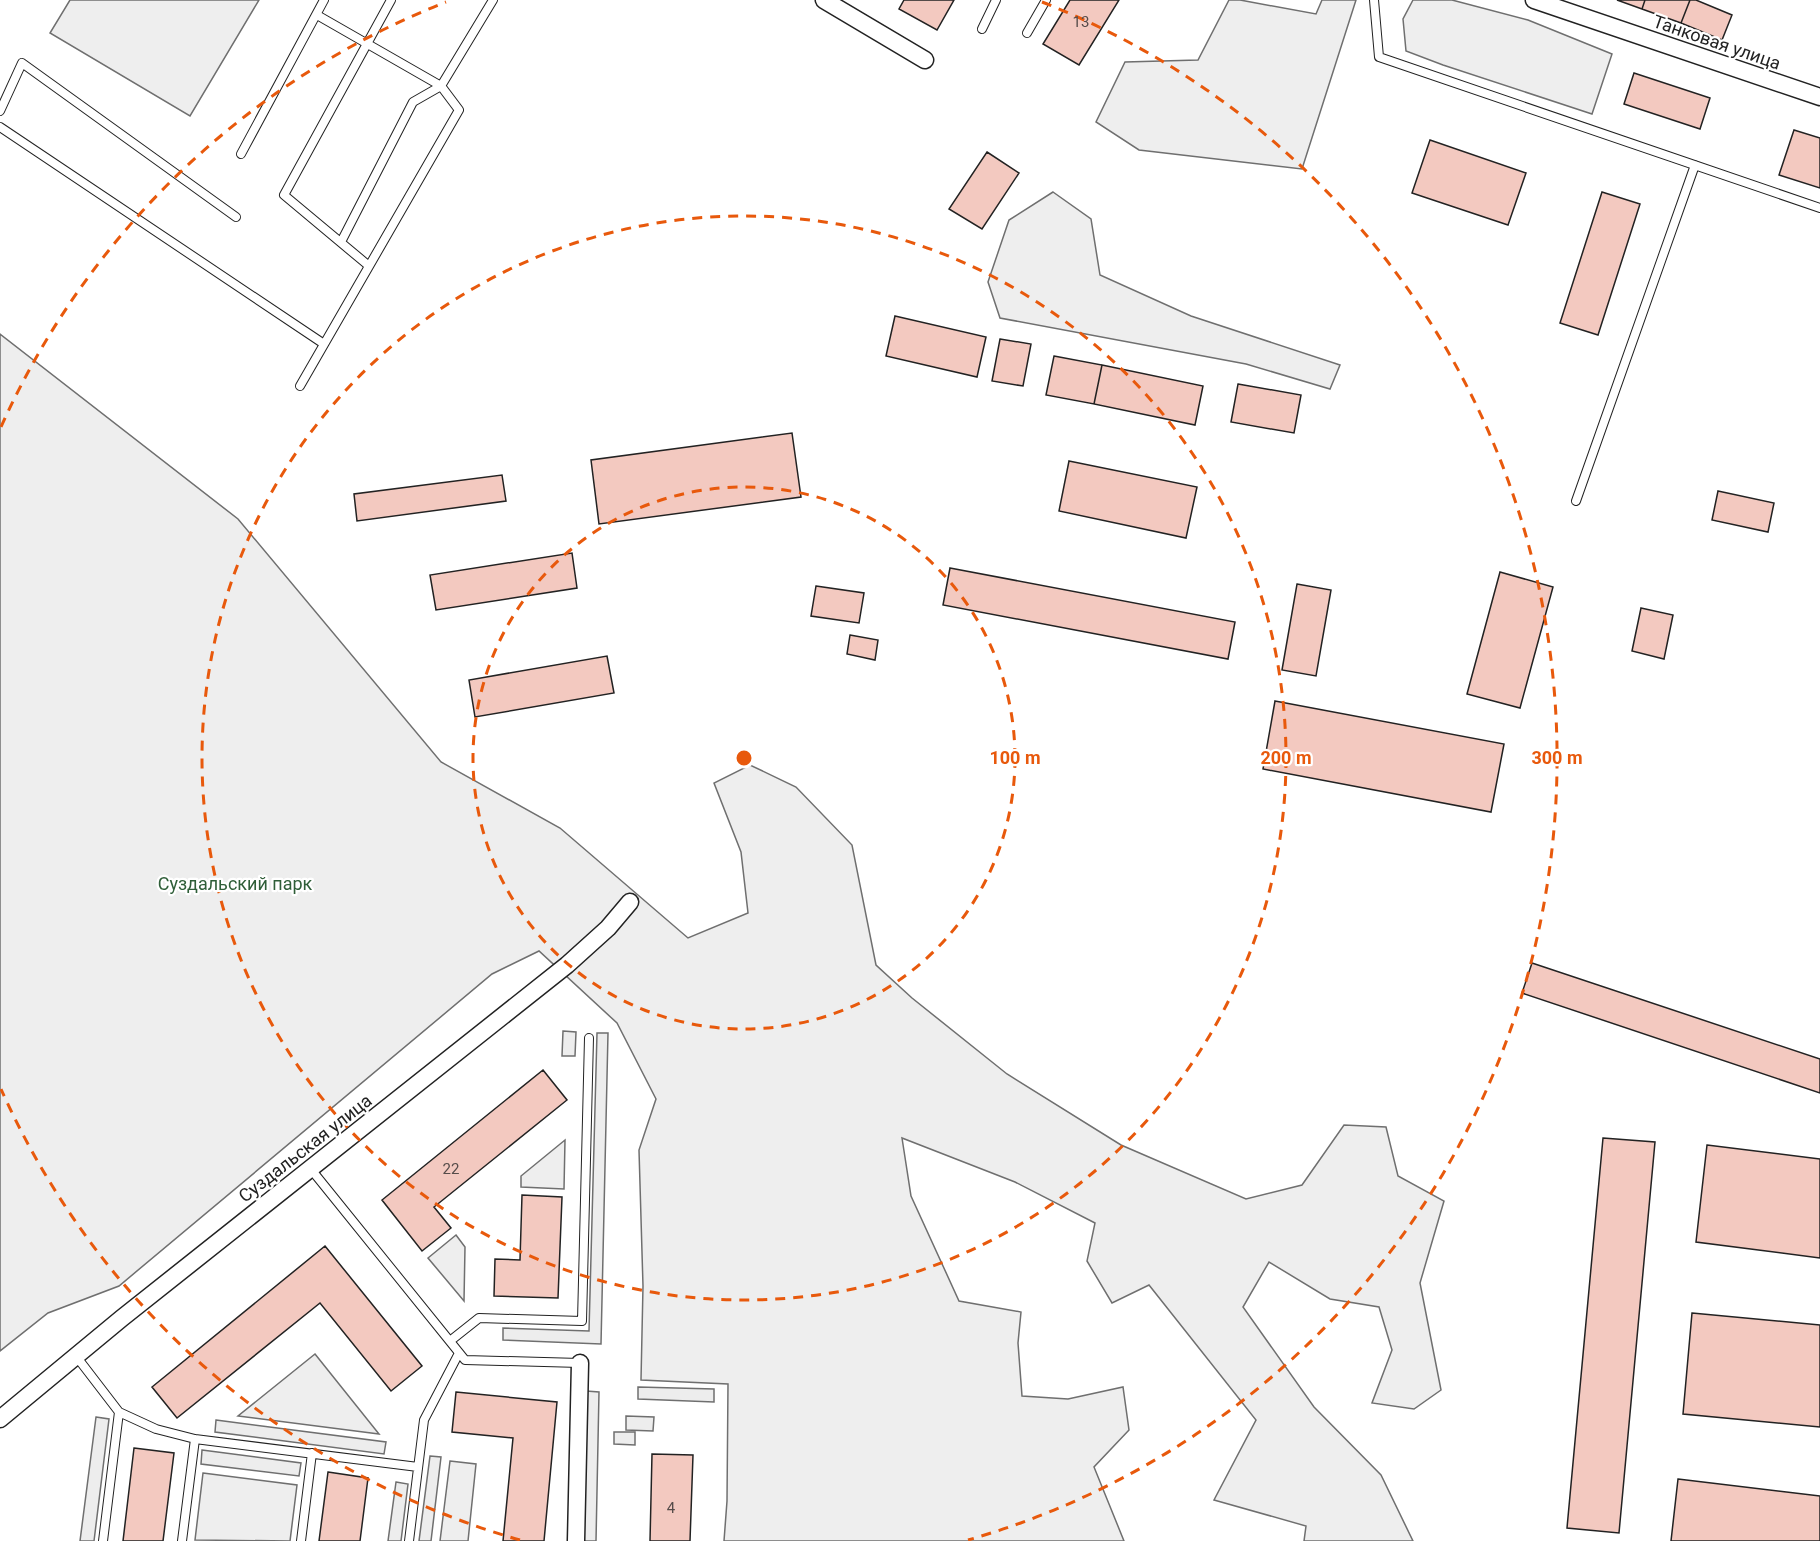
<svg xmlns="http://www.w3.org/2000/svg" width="1820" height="1541" font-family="Roboto,sans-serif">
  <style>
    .green { fill: #eee; stroke: #6f6f6f; stroke-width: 1.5 }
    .parking { fill: #ededed; stroke: #6f6f6f; stroke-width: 1.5 }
    .building { fill: #f3c9c0; stroke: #222; stroke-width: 1.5 }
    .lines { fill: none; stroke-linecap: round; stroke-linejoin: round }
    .service-casing { stroke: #222; stroke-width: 10 }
    .minor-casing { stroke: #222; stroke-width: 19 }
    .service { stroke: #fff; stroke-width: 8 }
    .minor { stroke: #fff; stroke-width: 16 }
    .ring { fill: none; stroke: #e8590c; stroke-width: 3; stroke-dasharray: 10 8 }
    .labels { text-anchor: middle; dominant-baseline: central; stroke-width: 4.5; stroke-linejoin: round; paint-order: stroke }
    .number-label { font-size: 15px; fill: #564c4a }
    .street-label { font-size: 18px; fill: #222; stroke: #fff }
    .park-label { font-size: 18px; fill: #2f5e38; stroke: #fff }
    .centre { fill: #e8590c; stroke: #fff; stroke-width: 3 }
    .ring-label { font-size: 18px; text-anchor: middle; font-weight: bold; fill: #e8590c; stroke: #fff; stroke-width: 4.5; stroke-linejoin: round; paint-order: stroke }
  </style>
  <rect width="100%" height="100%" fill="#fff"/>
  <!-- green -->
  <path class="green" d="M 70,0 L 259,0 L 190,116 L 50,33 Z
    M 1229,0 L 1240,0 L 1316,14 L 1322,0 L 1356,0 L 1302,169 L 1139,150 L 1096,122 L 1125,62 L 1198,60 Z
    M 1413,0 L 1452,0 L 1528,20 L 1612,54 L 1592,114 L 1443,65 L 1406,51 L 1403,19 Z
    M 1053,192 L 1091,219 L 1100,275 L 1191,316 L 1340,365 L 1330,389 L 1246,364 L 1000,318 L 988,282 L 1009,220 Z
    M 0,334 L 238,519 L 441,762 L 560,828 L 688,938 L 748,913 L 741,852 L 714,783 L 750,765 L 796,787 L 852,845 L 876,965 L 912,998 L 1007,1074 L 1121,1145 L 1246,1199 L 1302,1185 L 1344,1125 L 1386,1127 L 1398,1176 L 1444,1201 L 1420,1283 L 1441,1390 L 1414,1409 L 1372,1403 L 1392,1350 L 1379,1307 L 1330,1299 L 1269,1262 L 1243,1307 L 1314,1407 L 1381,1475 L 1413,1541 L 1304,1541 L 1306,1526 L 1214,1500 L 1256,1420 L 1149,1285 L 1112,1303 L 1087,1261 L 1095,1223 L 1015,1182 L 902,1138 L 911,1196 L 959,1301 L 1021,1312 L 1018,1343 L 1022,1396 L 1068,1399 L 1123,1387 L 1129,1430 L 1094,1467 L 1124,1541 L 724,1541 L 727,1501 L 728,1384 L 641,1380 L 643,1286 L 639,1150 L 656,1099 L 617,1023 L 539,951 L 492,974 L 119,1286 L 48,1313 L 0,1351 Z
    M 565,1140 L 564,1189 L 521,1187 L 521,1176 Z
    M 456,1235 L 465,1247 L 464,1301 L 428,1258 Z
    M 315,1354 L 379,1434 L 238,1416 Z
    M 450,1461 L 476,1464 L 468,1541 L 440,1541 Z
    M 203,1473 L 297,1485 L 290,1541 L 195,1540 Z"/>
  <!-- parking -->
  <path class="parking" d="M 563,1031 L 576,1032 L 575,1056 L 562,1056 Z
    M 597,1033 L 608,1033 L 601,1344 L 503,1340 L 503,1328 L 589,1331 Z
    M 638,1387 L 714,1389 L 714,1402 L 638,1399 Z
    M 586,1391 L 599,1392 L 596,1541 L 582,1541 Z
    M 626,1416 L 654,1417 L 653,1431 L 626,1430 Z
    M 96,1417 L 109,1419 L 94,1541 L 80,1541 Z
    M 216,1420 L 386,1442 L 384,1454 L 215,1432 Z
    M 614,1432 L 635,1432 L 635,1445 L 614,1444 Z
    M 202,1450 L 301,1463 L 299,1476 L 201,1464 Z
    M 430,1456 L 441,1457 L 431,1541 L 419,1541 Z
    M 396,1482 L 408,1484 L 401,1541 L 388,1541 Z"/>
  <!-- building -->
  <path class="building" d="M 904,0 L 954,0 L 937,30 L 899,9 Z
    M 1070,0 L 1119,0 L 1079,65 L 1043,44 Z
    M 1617,0 L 1645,0 L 1642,9 Z
    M 1645,0 L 1690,0 L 1681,23 L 1642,9 Z
    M 1690,0 L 1696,0 L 1732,15 L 1722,40 L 1681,23 Z
    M 1634,73 L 1710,98 L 1700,129 L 1624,104 Z
    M 1794,130 L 1820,138 L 1820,188 L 1779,175 Z
    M 1430,140 L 1526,173 L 1508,225 L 1412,193 Z
    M 987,152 L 1019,173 L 982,229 L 949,209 Z
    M 1602,192 L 1640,204 L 1598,335 L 1560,323 Z
    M 895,316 L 986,337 L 977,377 L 886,356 Z
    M 1000,339 L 1031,344 L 1023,386 L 992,381 Z
    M 1054,356 L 1102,365 L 1094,404 L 1046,395 Z
    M 1102,365 L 1203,386 L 1195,425 L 1094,404 Z
    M 1238,384 L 1301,395 L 1294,433 L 1231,422 Z
    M 792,433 L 801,497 L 599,524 L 591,460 Z
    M 1069,461 L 1197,487 L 1186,538 L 1059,511 Z
    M 502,475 L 506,501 L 357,521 L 354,494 Z
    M 1718,491 L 1774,503 L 1768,532 L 1712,520 Z
    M 572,553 L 577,588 L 436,610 L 430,575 Z
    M 950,568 L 1235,622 L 1228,659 L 943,605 Z
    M 1500,572 L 1553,587 L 1520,708 L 1467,694 Z
    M 1297,584 L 1331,590 L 1316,676 L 1282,670 Z
    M 816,586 L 864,593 L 859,623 L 811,616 Z
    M 1641,608 L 1673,615 L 1664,659 L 1632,651 Z
    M 850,635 L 878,640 L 875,660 L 847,654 Z
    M 607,656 L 614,693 L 475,717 L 469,680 Z
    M 1275,701 L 1504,744 L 1491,812 L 1263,769 Z
    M 1532,963 L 1820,1059 L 1820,1093 L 1522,993 Z
    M 543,1070 L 567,1100 L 434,1207 L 451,1228 L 422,1251 L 382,1200 Z
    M 1603,1138 L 1655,1142 L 1619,1533 L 1567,1528 Z
    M 1707,1145 L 1820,1159 L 1820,1258 L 1696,1242 Z
    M 522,1195 L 562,1197 L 558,1298 L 494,1296 L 495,1259 L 520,1260 Z
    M 325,1246 L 422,1366 L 391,1391 L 320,1303 L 177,1418 L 152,1387 Z
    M 1692,1313 L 1820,1325 L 1820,1427 L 1683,1414 Z
    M 456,1392 L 557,1402 L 544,1541 L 503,1541 L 513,1438 L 452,1432 Z
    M 134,1448 L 174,1453 L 163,1541 L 123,1541 Z
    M 652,1454 L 693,1455 L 690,1541 L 650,1541 Z
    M 328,1472 L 368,1478 L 360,1541 L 319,1541 Z
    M 1678,1479 L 1820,1496 L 1820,1541 L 1671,1541 Z"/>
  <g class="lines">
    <defs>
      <path id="service" d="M 1374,0 L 1379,57 L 1820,208
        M 317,15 L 441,86
        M 982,29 L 996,0
        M 1027,33 L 1046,0
        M 0,111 L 22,63 L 236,217
        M 0,127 L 324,344
        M 241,154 L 324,0
        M 341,242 L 413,102 L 441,86
        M 369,266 L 284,195 L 391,0
        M 300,386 L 459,110 L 441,86 L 493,0
        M 1576,501 L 1695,165
        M 310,1168 L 465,1360 L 580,1363
        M 450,1341 L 479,1318 L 582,1321 L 589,1038
        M 76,1356 L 119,1412 L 156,1429 L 195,1439 L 418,1467
        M 103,1541 L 119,1412
        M 182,1541 L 195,1439
        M 301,1541 L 312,1453
        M 409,1541 L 424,1420 L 459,1353"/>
      <path id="minor" d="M 824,0 L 925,60
        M 1534,0 L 1820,97
        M 0,1419 L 122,1318 L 567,965 L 608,928 L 630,902
        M 576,1541 L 580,1363"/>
    </defs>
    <!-- service casing -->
    <use href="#service" class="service-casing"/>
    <!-- minor casing -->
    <use href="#minor" class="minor-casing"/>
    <!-- service -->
    <use href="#service" class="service"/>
    <!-- minor -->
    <use href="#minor" class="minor"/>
  </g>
  <!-- distance rings -->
  <g class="ring">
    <circle cx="744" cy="758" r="271"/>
    <circle cx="744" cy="758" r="542"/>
    <path d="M520 1540A813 813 0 0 1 1 1089M1 427A813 813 0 0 1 446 2M1042 2A813 813 0 0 1 968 1540"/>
  </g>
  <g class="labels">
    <!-- number labels -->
    <g class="number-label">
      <text x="1081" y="22">13</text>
      <text x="451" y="1169">22</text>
      <text x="671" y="1508">4</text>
    </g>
    <!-- street labels -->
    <g class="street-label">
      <text transform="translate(1717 42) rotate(19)">Танковая улица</text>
      <text transform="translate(305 1148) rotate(-38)">Суздальская улица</text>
    </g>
    <!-- park labels -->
    <g class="park-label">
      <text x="235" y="883">Суздальский парк</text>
    </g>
  </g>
  <circle cx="744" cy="758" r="9" class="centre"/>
  <g class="ring-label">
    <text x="1015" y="764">100 m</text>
    <text x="1286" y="764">200 m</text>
    <text x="1557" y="764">300 m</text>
  </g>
</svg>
